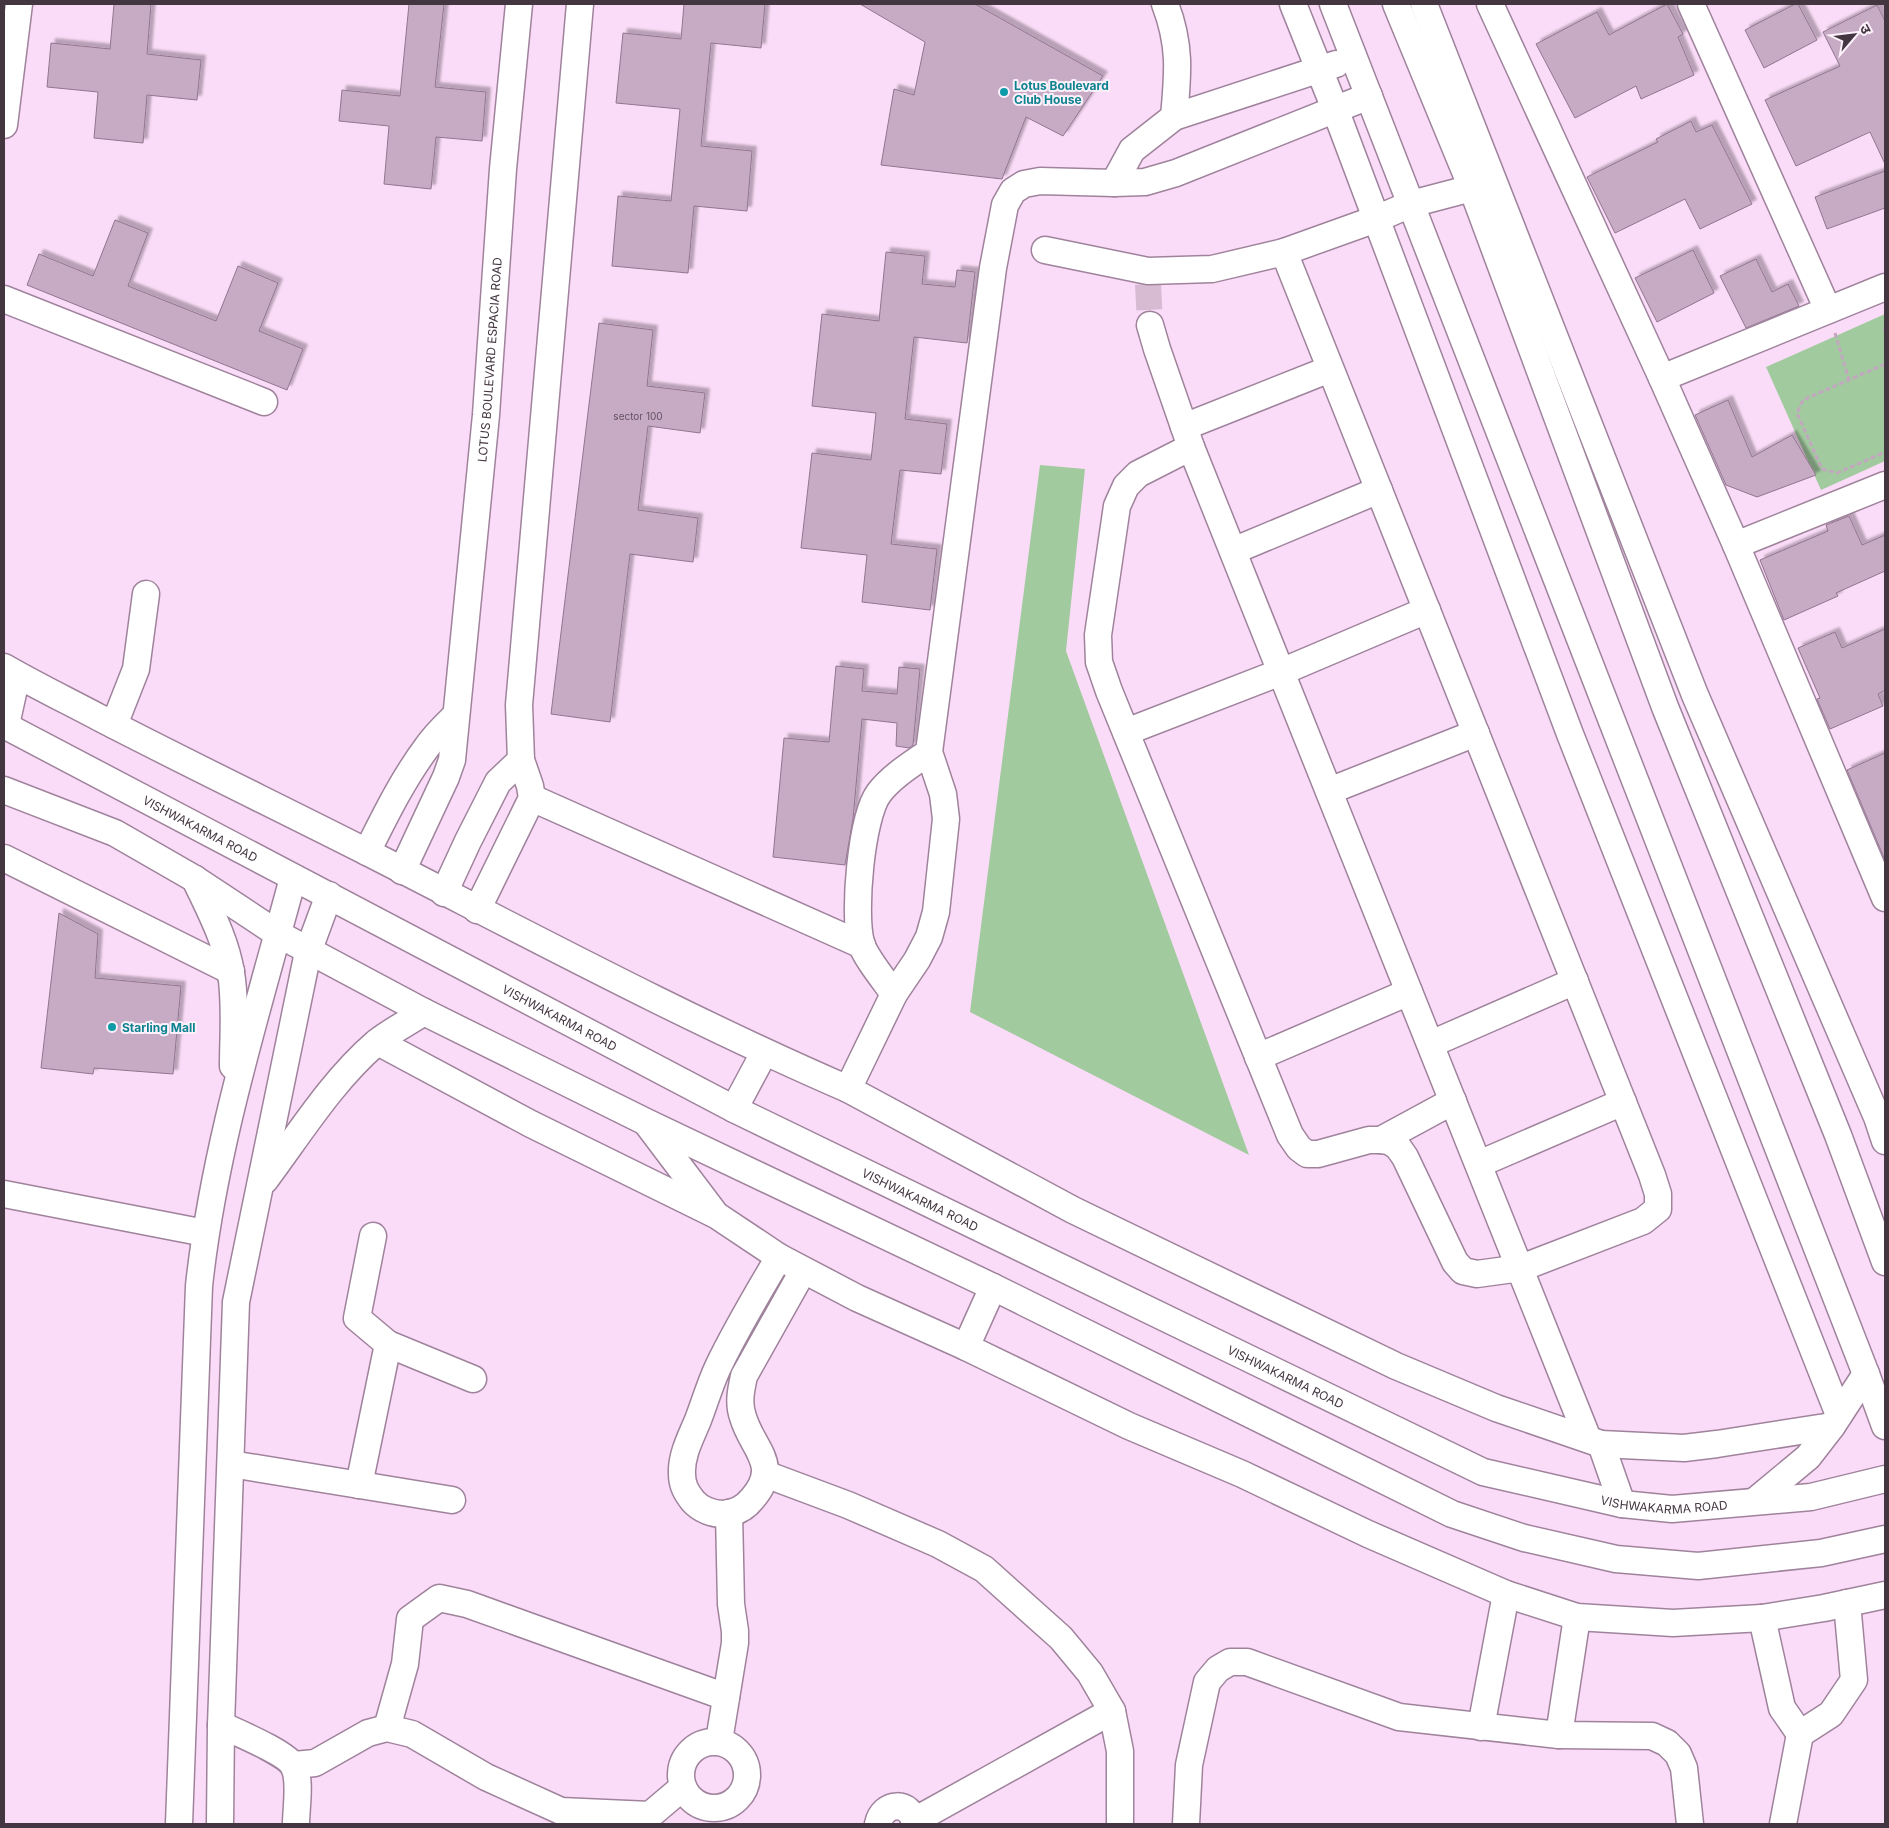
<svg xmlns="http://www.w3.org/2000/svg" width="1889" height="1828" font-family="Inter,'Noto Sans Devanagari',sans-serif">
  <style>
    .green { fill: #a2ca9f }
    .building { fill: #c7aac4; stroke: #91758f; filter: url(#shadow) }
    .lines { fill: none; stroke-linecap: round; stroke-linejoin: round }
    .minor-tunnel { stroke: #d6bbd3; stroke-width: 26; stroke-dasharray: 26 13; stroke-linecap: butt }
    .minor-casing { stroke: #9f839c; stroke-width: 29 }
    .path { stroke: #c2a8bf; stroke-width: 3; stroke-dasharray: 5 2.5; stroke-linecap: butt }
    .minor { stroke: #fff; stroke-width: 26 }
    .culture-dot { fill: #0f9aa8; stroke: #fcf0fb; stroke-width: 2 }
    .labels { text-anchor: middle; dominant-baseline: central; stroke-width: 4; stroke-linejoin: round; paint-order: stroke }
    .number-label { font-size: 10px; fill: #645362 }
    .culture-label { font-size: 12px; font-weight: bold; fill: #0d838f; stroke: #fcf0fb; text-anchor: start }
    .street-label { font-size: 12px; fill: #433641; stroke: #fcf0fb }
  </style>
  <defs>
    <filter id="shadow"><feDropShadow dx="4.5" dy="-4.5" stdDeviation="1" flood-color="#0004"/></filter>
  </defs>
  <rect width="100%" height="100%" fill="#fbdcf8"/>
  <!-- green -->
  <path class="green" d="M 1885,314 L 1885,461 L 1821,490 L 1766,367 Z
    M 1040,465 L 1085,469 L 1066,651 L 1249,1155 L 970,1012 Z"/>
  <!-- building -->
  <path class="building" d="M 114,4 L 151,4 L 147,54 L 201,60 L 197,100 L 147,95 L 143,143 L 94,138 L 98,92 L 47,87 L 51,43 L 110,49 Z
    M 409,4 L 444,4 L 435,87 L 486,92 L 482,141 L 436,137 L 431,189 L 384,184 L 389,126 L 339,121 L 342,90 L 400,96 Z
    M 684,4 L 765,4 L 761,48 L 711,43 L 701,146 L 752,151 L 747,211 L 694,206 L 688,273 L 612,266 L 618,196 L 671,201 L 680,109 L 616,103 L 623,33 L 681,39 Z
    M 860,4 L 975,4 L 1103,76 L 1063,136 L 1026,117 L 1002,179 L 881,165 L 894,89 L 914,95 L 925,42 Z
    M 1667,4 L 1683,34 L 1678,37 L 1694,75 L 1641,99 L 1636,86 L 1575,118 L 1536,44 L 1597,12 L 1609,35 Z
    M 1795,4 L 1798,4 L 1817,40 L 1764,68 L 1745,30 Z
    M 1877,5 L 1885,21 L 1885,164 L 1870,132 L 1796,166 L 1765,100 L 1840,66 L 1823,32 Z
    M 1691,121 L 1696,132 L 1712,125 L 1752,204 L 1700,229 L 1685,199 L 1615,233 L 1587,177 L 1658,142 L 1656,139 Z
    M 1885,171 L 1885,208 L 1827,229 L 1815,197 Z
    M 115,220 L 148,233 L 128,286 L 216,321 L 238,266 L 278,283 L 259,331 L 303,349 L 287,390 L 27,285 L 39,254 L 93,276 Z
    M 1693,250 L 1714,293 L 1657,322 L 1635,278 Z
    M 886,252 L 925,256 L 922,284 L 955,287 L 957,270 L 975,272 L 967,343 L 914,337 L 905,419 L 947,424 L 941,474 L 900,470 L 891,544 L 937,549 L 930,610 L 862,602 L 867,555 L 801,548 L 812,453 L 871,460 L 876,413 L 812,406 L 822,314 L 879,321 Z
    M 1756,259 L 1772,292 L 1788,284 L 1799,306 L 1746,328 L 1720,276 Z
    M 599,323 L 653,330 L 647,386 L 705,393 L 700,433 L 648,426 L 638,510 L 698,518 L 693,562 L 630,554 L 610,722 L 551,714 Z
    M 1728,400 L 1752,457 L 1792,435 L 1816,475 L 1757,497 L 1726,485 L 1695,415 Z
    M 1849,516 L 1862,545 L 1885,535 L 1885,571 L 1836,593 L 1838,596 L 1784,620 L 1760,560 L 1828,531 L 1826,525 Z
    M 1885,629 L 1885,690 L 1878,694 L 1883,706 L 1830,729 L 1817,699 L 1820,698 L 1798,648 L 1835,632 L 1842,648 Z
    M 836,666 L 864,669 L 862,691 L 897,694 L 899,667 L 920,669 L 913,745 L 909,748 L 896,746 L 897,723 L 862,719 L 853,819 L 845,865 L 773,857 L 784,738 L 829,742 Z
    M 1885,753 L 1885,860 L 1847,770 Z
    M 59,913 L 98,934 L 95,978 L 181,986 L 173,1074 L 94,1068 L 93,1074 L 41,1068 Z"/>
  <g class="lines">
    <!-- minor-tunnel -->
    <path class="minor-tunnel" d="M 1148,284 L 1150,325"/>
    <defs>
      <g id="minor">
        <path d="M 1165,4 C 1181,45 1178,74 1174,117"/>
        <path d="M 1293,4 L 1335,109 L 1570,734 L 1839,1415"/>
        <path d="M 1333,4 L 1866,1374 L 1885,1426"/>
        <path d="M 1396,4 L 1472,188 L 1665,707 L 1838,1135 L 1885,1262"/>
        <path d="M 1424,4 L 1695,695 L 1877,1117 L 1885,1141"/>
        <path d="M 1490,4 L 1662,378 L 1736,545 L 1885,898"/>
        <path d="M 1691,4 L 1828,310"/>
        <path d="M 4,125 L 19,4"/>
        <path d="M 1114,183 L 1132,150 L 1174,117 L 1336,64"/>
        <path d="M 1045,250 L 1148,271 L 1212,269 L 1284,252 L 1376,219 L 1411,204 L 1472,188"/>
        <path d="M 4,299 L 264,402"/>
        <path d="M 1150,325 L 1157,349 L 1191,447 L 1588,1439"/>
        <path d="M 1662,378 L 1885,287"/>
        <path d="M 1184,427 L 1330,369"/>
        <path d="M 1191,447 L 1138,474 L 1126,486 L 1117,506 L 1098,635 L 1099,662 L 1109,691 L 1290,1135 L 1299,1148 L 1307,1154 L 1318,1154 L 1369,1140 L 1381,1140 L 1389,1141 L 1398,1147 L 1405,1157 L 1455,1262 L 1463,1271 L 1477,1274 L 1521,1268 L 1643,1221 L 1658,1209 L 1658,1194 L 1652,1175 L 1284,252"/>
        <path d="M 1736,545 L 1885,485"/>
        <path d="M 1233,551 L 1379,490"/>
        <path d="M 4,667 C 35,685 68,701 100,718 C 189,764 278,807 367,852 C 526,933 684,1018 848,1089 L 894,994 L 917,960 L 929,937 L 936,912 L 946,819 L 943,794 L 929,752 L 993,268 L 1005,205 L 1013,191 L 1024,184 L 1040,181 L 1114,183 L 1145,182 L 1176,173 L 1369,96"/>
        <path id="s1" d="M 4,725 L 734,1109 L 1483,1472 L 1622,1504 L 1672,1509 L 1811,1497 L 1885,1479"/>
        <path d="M 6,725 L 17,675"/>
        <path d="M 114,725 L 136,669 L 146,594"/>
        <path d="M 1126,732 L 1281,672 L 1427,610"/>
        <path d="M 4,790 L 115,833 L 195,879 L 278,934 L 424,1012 L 646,1122 L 993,1287 L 1452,1514 L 1524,1538 L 1616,1559 L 1698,1566 L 1821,1553 L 1885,1539"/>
        <path d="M 1329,791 L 1476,733"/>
        <path d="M 532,798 L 862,945"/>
        <path d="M 367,852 C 385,816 403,779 427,747 C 435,735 446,725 456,715"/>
        <path d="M 4,858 L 231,971"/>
        <path id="s2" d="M 402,871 L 446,777 L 452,760 L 486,415 L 503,169 L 519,4"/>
        <path d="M 195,879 C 209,909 226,940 231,973 C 236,1004 233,1035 233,1066"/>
        <path d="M 444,893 L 468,841 L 498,782 L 521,760"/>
        <path d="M 477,910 L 532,798 L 530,786 L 521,760 L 519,705 L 580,4"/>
        <path d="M 894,994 C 885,981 865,957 861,943 C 853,914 861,817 879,793 C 892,776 912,764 929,752"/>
        <path d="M 378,1042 L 531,1124 L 716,1215 L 779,1257 L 857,1298 L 966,1347 L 1129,1426 L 1242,1474 L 1368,1534 L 1506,1594 L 1577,1617 L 1673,1623 L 1762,1618 L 1824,1608 L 1885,1595"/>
        <path d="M 1431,1044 L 1575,981"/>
        <path d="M 1258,1057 L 1409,992"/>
        <path d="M 848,1089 L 1073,1210 L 1396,1366 L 1496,1408 L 1601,1444 L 1684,1448 L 1717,1444 L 1832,1426"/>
        <path d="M 734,1109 L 764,1053"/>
        <path d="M 648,1125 L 713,1211"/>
        <path d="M 1381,1140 L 1453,1101"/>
        <path d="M 1479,1164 L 1623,1102"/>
        <path d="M 265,1180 C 300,1133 332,1081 376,1043 C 391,1031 409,1022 424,1012"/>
        <path d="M 4,1194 L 205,1233"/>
        <path d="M 779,1257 C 758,1293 736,1329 718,1367 C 710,1384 705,1402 698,1420 C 691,1437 681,1455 682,1474 C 682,1485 686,1492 693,1501 C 700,1509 712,1514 723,1514 C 735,1513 745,1508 752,1499 C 782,1465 752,1449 743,1417 C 738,1403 741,1390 744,1376 L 803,1271"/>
        <path d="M 388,1344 L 473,1379"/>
        <path d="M 966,1347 L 993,1287"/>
        <path d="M 1601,1444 L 1622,1504"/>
        <path d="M 231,1464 L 452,1500"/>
        <path d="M 765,1474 L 848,1505 L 938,1544 L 984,1569 L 1061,1638 L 1090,1673 L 1112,1711 L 1120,1751 L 1120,1824"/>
        <path d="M 359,1485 L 388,1344 L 357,1318 L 373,1236"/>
        <path d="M 1755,1501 L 1808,1457 L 1832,1426 L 1866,1374"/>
        <path d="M 1762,1618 L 1782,1708 L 1800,1734"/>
        <path d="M 221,1725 C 236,1732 289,1754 294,1767 C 301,1781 296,1808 296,1824"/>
        <path d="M 1481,1727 L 1506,1594"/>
        <path d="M 387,1728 L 405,1664 L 410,1619 L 439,1598 L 467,1604 L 726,1697"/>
        <path d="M 1559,1735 L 1577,1617"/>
        <path d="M 719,1741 L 735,1643 L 735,1631 L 731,1604 L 729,1513"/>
        <circle cx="714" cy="1775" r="33"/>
        <path d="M 294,1765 L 315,1763 L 368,1733 L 387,1728 L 412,1734 L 486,1777 L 561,1811 L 650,1815 L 683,1787"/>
        <path d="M 914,1821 L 1112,1711"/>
        <path d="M 179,1824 L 199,1286 C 214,1147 257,1012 293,878"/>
        <path d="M 220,1824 L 221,1725 L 236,1302 L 308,952 L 329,895"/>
        <path d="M 878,1824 C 883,1801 911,1800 915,1824"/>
        <path d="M 1186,1824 L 1189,1765 L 1207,1682 L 1218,1669 L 1230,1662 L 1247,1662 L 1399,1717 L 1559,1735 L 1652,1736 L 1667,1743 L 1678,1754 L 1684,1768 L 1690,1824"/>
        <path d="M 1783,1824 L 1800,1734 L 1831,1714 L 1854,1680 L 1847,1603"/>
      </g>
    </defs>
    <!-- minor casing -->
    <use href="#minor" class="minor-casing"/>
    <!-- path -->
    <path class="path" d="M 1885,328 L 1885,332
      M 1835,333 L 1849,380
      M 1885,364 L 1803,400 L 1797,413 L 1822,469 L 1837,473 L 1885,452"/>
    <!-- minor -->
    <use href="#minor" class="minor"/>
  </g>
  <!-- markers -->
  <g class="culture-dot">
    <circle cx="1004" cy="92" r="5"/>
    <circle cx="112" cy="1027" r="5"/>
  </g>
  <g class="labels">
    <!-- number labels -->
    <g class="number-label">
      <text x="638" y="416">sector 100</text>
    </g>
    <!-- culture labels -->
    <g class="culture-label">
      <text x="1014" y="85">Lotus Boulevard<tspan x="1014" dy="14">Club House</tspan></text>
      <text x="122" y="1027">Starling Mall</text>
    </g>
    <!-- street labels -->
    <g class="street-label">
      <text stroke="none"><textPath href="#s2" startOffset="524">LOTUS BOULEVARD ESPACIA ROAD</textPath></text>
      <text stroke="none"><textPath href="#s1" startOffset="222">VISHWAKARMA ROAD</textPath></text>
      <text stroke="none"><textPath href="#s1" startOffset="628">VISHWAKARMA ROAD</textPath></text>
      <text stroke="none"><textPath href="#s1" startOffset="1032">VISHWAKARMA ROAD</textPath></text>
      <text stroke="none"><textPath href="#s1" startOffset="1438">VISHWAKARMA ROAD</textPath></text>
      <text stroke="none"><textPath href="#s1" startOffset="1842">VISHWAKARMA ROAD</textPath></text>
    </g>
  </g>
  <!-- border -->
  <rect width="1889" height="1828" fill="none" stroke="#433641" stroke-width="10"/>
  <!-- north arrow -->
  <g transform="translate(1854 35) rotate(62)" stroke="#fcf0fb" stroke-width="4" paint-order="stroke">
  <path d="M0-4L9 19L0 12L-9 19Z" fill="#433641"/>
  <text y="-8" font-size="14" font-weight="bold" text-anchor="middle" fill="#433641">उ</text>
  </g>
</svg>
